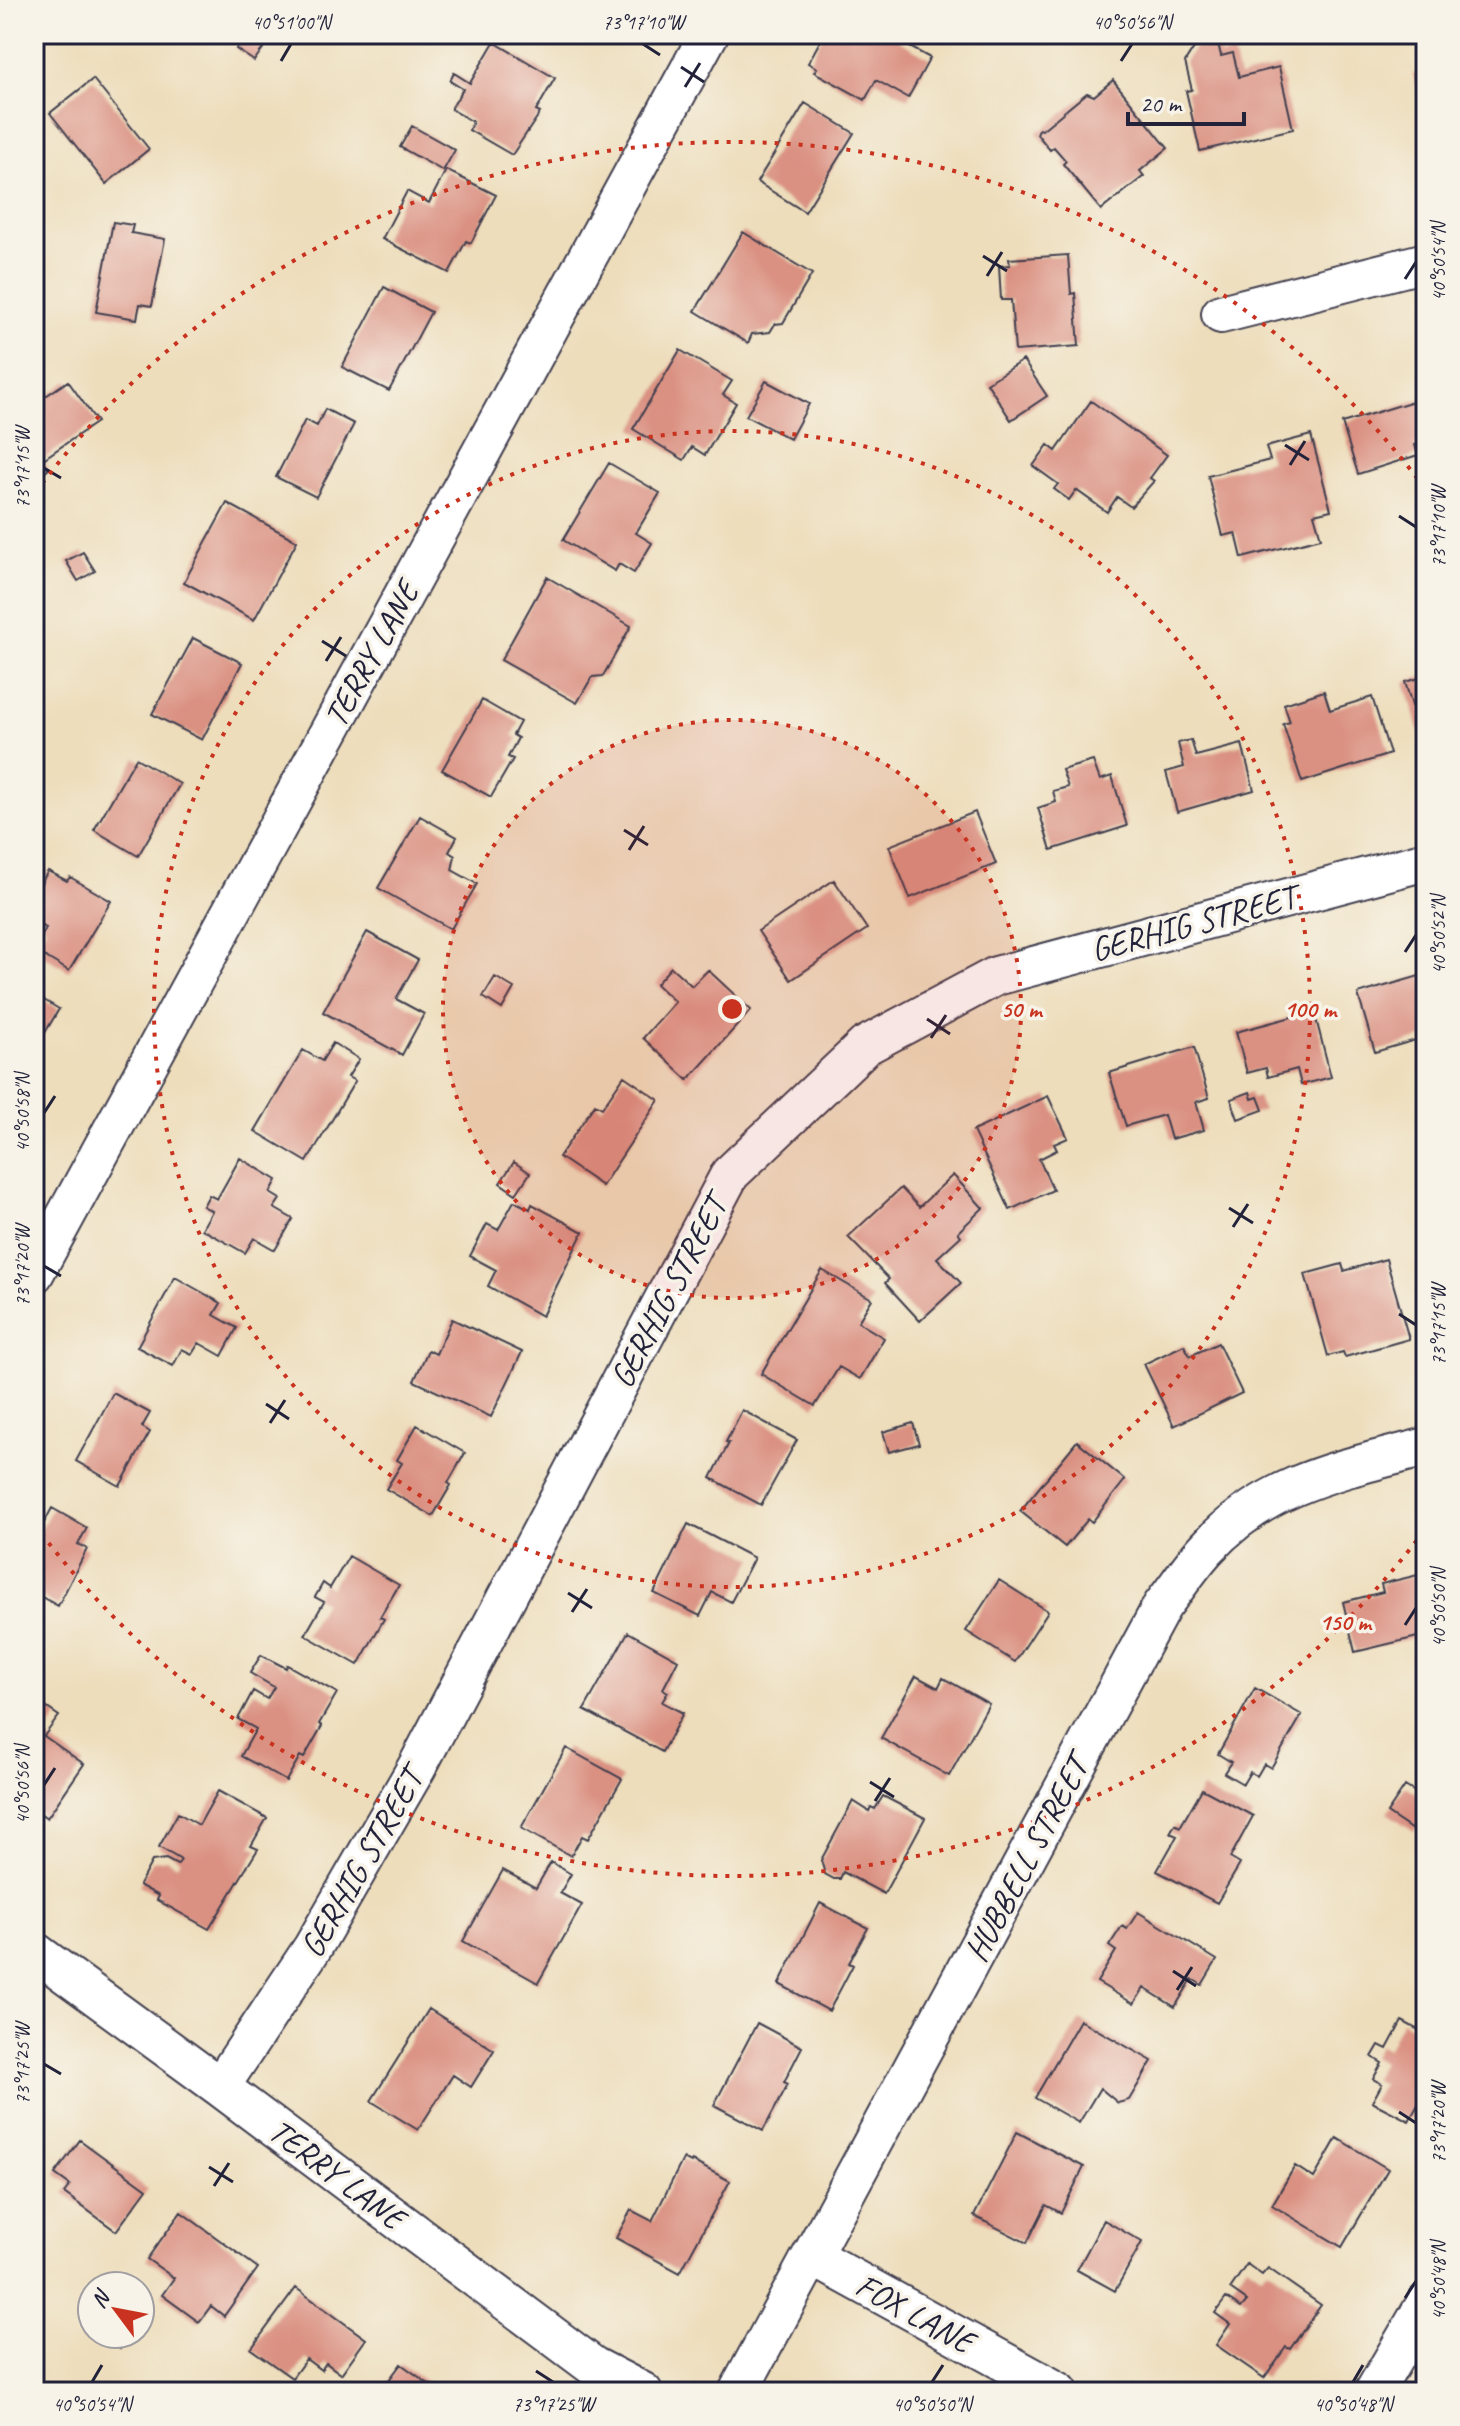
<svg xmlns="http://www.w3.org/2000/svg" width="1460" height="2426" font-family="Caveat,sans-serif">
  <style>
    .building { fill: #da9182 }
    .lines { fill: none; stroke-linecap: round; stroke-linejoin: round }
    .minor-casing { stroke: #403e4e; stroke-width: 42 }
    .minor { stroke: #fff; stroke-width: 38 }
    .ticks { fill: none; stroke: #22223b; stroke-width: 3 }
    .ring { fill: none; stroke: #c8321e; stroke-width: 4; stroke-dasharray: 4 8 }
    .labels { text-anchor: middle; dominant-baseline: central; stroke-width: 7; stroke-linejoin: round; paint-order: stroke }
    .street-label { font-size: 34px; fill: #22223b; stroke: #f7f3e8 }
    .centre { fill: #c8321e; stroke: #f7f3e8; stroke-width: 4 }
    .ring-label { font-size: 24px; text-anchor: middle; font-weight: bold; fill: #c8321e; stroke: #f7f3e8; stroke-width: 7; stroke-linejoin: round; paint-order: stroke }
    .neatline { fill: none; stroke: #22223b; stroke-width: 3 }
    .ticks-label { font-size: 20px; text-anchor: middle; fill: #22223b }
  </style>
  <rect width="100%" height="100%" fill="#f7f3e8"/>
  <filter id="ink" filterUnits="userSpaceOnUse"><feTurbulence type="fractalNoise" baseFrequency=".0125" numOctaves="2"/><feDisplacementMap in="SourceGraphic" scale="16" xChannelSelector="R" yChannelSelector="G"/><feConvolveMatrix kernelMatrix="1 2 1 2 8 2 1 2 1" color-interpolation-filters="sRGB"/></filter>
  <filter id="wash" filterUnits="userSpaceOnUse"><feTurbulence type="fractalNoise" baseFrequency=".006" numOctaves="4" result="noise"/><feDisplacementMap in="SourceGraphic" scale="32" xChannelSelector="R" yChannelSelector="G"/><feGaussianBlur stdDeviation="1.8" result="paint"/><feColorMatrix in="noise" values="0 0 0 0 0 0 0 0 0 0 0 0 0 0 0 0 0 1.4 0 .05"/><feComposite in="paint" operator="in"/></filter>
  <g filter="url(#wash)">
    <rect width="100%" height="100%" fill="#edddbb"/>
    <g id="blocks">
      <!-- building -->
      <path class="building" d="M 246,34 L 260,34 L 269,40 L 254,61 L 236,49 Z
        M 824,34 L 833,36 L 834,34 L 903,34 L 899,41 L 930,58 L 908,98 L 876,80 L 865,100 L 814,72 L 817,68 L 808,63 Z
        M 494,42 L 555,78 L 536,111 L 540,113 L 512,155 L 469,130 L 473,122 L 451,109 L 463,89 L 450,81 L 454,73 L 470,83 Z
        M 1218,43 L 1221,56 L 1233,53 L 1239,77 L 1279,67 L 1293,129 L 1200,151 L 1186,91 L 1192,90 L 1185,62 L 1194,48 Z
        M 1426,52 L 1426,115 L 1425,115 L 1413,74 L 1423,71 L 1418,54 Z
        M 93,79 L 149,149 L 106,184 L 50,113 Z
        M 1113,80 L 1168,148 L 1140,171 L 1144,176 L 1101,210 L 1063,164 L 1066,161 L 1054,147 L 1050,150 L 1037,134 L 1039,129 L 1042,130 L 1087,93 L 1094,96 Z
        M 805,103 L 854,133 L 805,212 L 757,182 Z
        M 412,126 L 455,150 L 443,171 L 400,147 Z
        M 446,170 L 496,195 L 471,243 L 466,241 L 449,273 L 382,239 L 407,191 L 429,203 Z
        M 113,222 L 133,225 L 131,233 L 165,239 L 152,306 L 140,304 L 137,319 L 96,312 Z
        M 743,232 L 812,274 L 783,323 L 775,324 L 770,332 L 752,334 L 748,343 L 695,311 Z
        M 1068,255 L 1071,294 L 1075,293 L 1079,346 L 1015,351 L 1011,300 L 1001,300 L 999,266 L 1010,265 L 1009,259 Z
        M 384,287 L 431,312 L 389,391 L 342,367 Z
        M 680,350 L 732,381 L 723,395 L 736,403 L 705,455 L 692,447 L 684,460 L 633,429 Z
        M 1023,360 L 1047,396 L 1011,420 L 987,383 Z
        M 68,381 L 97,422 L 42,460 L 49,469 L 34,480 L 34,404 Z
        M 766,381 L 809,404 L 790,439 L 746,416 Z
        M 1420,399 L 1426,417 L 1426,442 L 1415,445 L 1418,455 L 1358,474 L 1342,423 Z
        M 1091,401 L 1167,455 L 1150,478 L 1154,481 L 1131,507 L 1117,497 L 1107,512 L 1076,490 L 1069,500 L 1054,489 L 1058,484 L 1033,466 L 1048,445 L 1056,451 Z
        M 325,409 L 354,424 L 316,497 L 276,477 L 305,420 L 317,426 Z
        M 1311,435 L 1331,510 L 1314,514 L 1321,538 L 1242,558 L 1236,533 L 1223,536 L 1208,476 L 1270,460 L 1266,447 Z
        M 609,463 L 660,493 L 636,533 L 652,543 L 634,573 L 619,564 L 615,571 L 563,540 Z
        M 227,503 L 297,541 L 254,620 L 184,582 Z
        M 83,552 L 95,571 L 78,581 L 66,561 Z
        M 547,577 L 631,626 L 603,676 L 592,677 L 577,703 L 501,660 Z
        M 193,638 L 242,663 L 202,740 L 152,714 Z
        M 1426,676 L 1426,738 L 1422,739 L 1405,682 Z
        M 1324,691 L 1330,710 L 1372,697 L 1390,754 L 1302,782 L 1283,724 L 1290,722 L 1284,704 Z
        M 482,700 L 520,722 L 513,735 L 518,738 L 508,757 L 513,759 L 491,797 L 442,770 Z
        M 1191,740 L 1196,756 L 1242,744 L 1254,790 L 1177,812 L 1166,772 L 1184,767 L 1178,743 Z
        M 136,758 L 180,784 L 138,856 L 94,830 Z
        M 1093,761 L 1100,780 L 1112,776 L 1127,826 L 1051,850 L 1038,808 L 1056,802 L 1053,791 L 1068,787 L 1062,770 Z
        M 975,812 L 996,864 L 910,898 L 889,846 Z
        M 420,816 L 457,837 L 449,852 L 455,856 L 452,870 L 477,884 L 451,929 L 378,888 Z
        M 48,871 L 67,881 L 70,877 L 111,901 L 69,971 L 34,950 L 46,928 L 34,922 L 34,895 Z
        M 834,880 L 867,929 L 791,980 L 758,931 Z
        M 367,932 L 418,960 L 396,999 L 424,1014 L 402,1055 L 323,1012 Z
        M 671,967 L 692,986 L 708,970 L 751,1010 L 688,1080 L 643,1038 L 675,1002 L 656,984 Z
        M 1426,974 L 1426,1037 L 1375,1052 L 1358,994 Z
        M 495,977 L 514,988 L 502,1009 L 483,997 Z
        M 34,994 L 59,1009 L 34,1051 Z
        M 1314,1011 L 1331,1077 L 1301,1085 L 1297,1069 L 1268,1077 L 1266,1068 L 1247,1073 L 1236,1032 Z
        M 333,1043 L 359,1059 L 348,1077 L 355,1081 L 307,1162 L 255,1131 L 303,1050 L 322,1061 Z
        M 1194,1047 L 1209,1098 L 1196,1102 L 1204,1130 L 1171,1139 L 1164,1115 L 1126,1126 L 1109,1073 Z
        M 624,1076 L 659,1100 L 602,1186 L 559,1157 L 595,1104 L 602,1108 Z
        M 1250,1092 L 1252,1099 L 1258,1097 L 1263,1110 L 1238,1119 L 1231,1099 Z
        M 1048,1096 L 1068,1138 L 1054,1144 L 1057,1150 L 1039,1159 L 1053,1190 L 1010,1210 L 973,1131 Z
        M 240,1158 L 277,1180 L 270,1193 L 280,1199 L 274,1208 L 293,1219 L 275,1250 L 254,1238 L 245,1253 L 202,1229 L 212,1211 L 203,1206 L 209,1195 L 217,1199 Z
        M 514,1162 L 530,1173 L 516,1194 L 500,1183 Z
        M 953,1175 L 983,1208 L 958,1232 L 961,1236 L 937,1258 L 961,1283 L 920,1321 L 885,1283 L 889,1279 L 848,1237 L 901,1188 L 919,1207 Z
        M 514,1201 L 530,1209 L 532,1204 L 583,1232 L 542,1316 L 488,1286 L 496,1270 L 470,1256 L 487,1224 L 498,1230 Z
        M 1386,1259 L 1409,1339 L 1345,1357 L 1343,1352 L 1328,1356 L 1305,1274 L 1342,1264 L 1344,1271 Z
        M 822,1270 L 872,1299 L 858,1322 L 884,1338 L 860,1379 L 839,1367 L 815,1406 L 761,1374 Z
        M 175,1277 L 221,1303 L 214,1315 L 237,1328 L 222,1356 L 199,1343 L 192,1354 L 182,1349 L 173,1366 L 137,1347 Z
        M 452,1319 L 522,1352 L 491,1417 L 414,1381 L 428,1350 L 436,1354 Z
        M 1218,1343 L 1242,1393 L 1174,1426 L 1144,1364 L 1184,1345 L 1190,1356 Z
        M 113,1393 L 150,1413 L 142,1427 L 150,1432 L 120,1486 L 76,1461 Z
        M 742,1410 L 797,1440 L 761,1505 L 711,1478 L 729,1443 L 726,1442 Z
        M 913,1423 L 919,1444 L 889,1452 L 883,1432 Z
        M 417,1425 L 465,1453 L 448,1483 L 451,1485 L 433,1516 L 386,1489 L 402,1463 L 397,1460 Z
        M 1077,1441 L 1125,1480 L 1092,1522 L 1088,1519 L 1065,1547 L 1020,1511 Z
        M 52,1508 L 87,1528 L 78,1544 L 87,1549 L 58,1606 L 34,1593 L 34,1541 Z
        M 688,1524 L 754,1558 L 731,1602 L 712,1592 L 700,1616 L 654,1593 Z
        M 349,1556 L 399,1585 L 380,1617 L 384,1619 L 358,1665 L 305,1635 L 324,1602 L 315,1597 L 323,1583 L 330,1588 Z
        M 1426,1573 L 1426,1635 L 1355,1652 L 1343,1602 L 1383,1592 L 1381,1584 Z
        M 999,1580 L 1048,1611 L 1015,1662 L 966,1631 Z
        M 628,1632 L 678,1660 L 663,1689 L 668,1692 L 662,1702 L 683,1713 L 662,1752 L 584,1710 Z
        M 261,1655 L 286,1668 L 287,1665 L 337,1693 L 319,1724 L 322,1726 L 304,1758 L 300,1756 L 286,1781 L 241,1756 L 256,1729 L 238,1719 L 253,1691 L 267,1699 L 274,1687 L 250,1673 Z
        M 916,1676 L 938,1688 L 943,1678 L 989,1704 L 949,1776 L 881,1738 Z
        M 1255,1688 L 1302,1715 L 1271,1768 L 1264,1764 L 1257,1776 L 1250,1772 L 1243,1784 L 1224,1773 L 1231,1762 L 1218,1754 Z
        M 34,1699 L 59,1716 L 44,1736 L 84,1764 L 47,1818 L 34,1809 Z
        M 566,1748 L 622,1779 L 588,1839 L 582,1836 L 571,1856 L 521,1828 Z
        M 1405,1786 L 1426,1799 L 1426,1813 L 1414,1831 L 1387,1813 Z
        M 1202,1789 L 1253,1816 L 1230,1858 L 1240,1864 L 1217,1903 L 1157,1871 L 1177,1836 L 1170,1833 L 1175,1824 L 1180,1827 Z
        M 218,1791 L 267,1818 L 251,1846 L 258,1849 L 209,1929 L 157,1900 L 159,1896 L 139,1885 L 152,1861 L 166,1859 L 177,1865 L 181,1860 L 159,1847 L 178,1813 L 199,1825 Z
        M 883,1796 L 925,1818 L 884,1894 L 843,1872 L 840,1879 L 834,1879 L 825,1874 L 821,1860 L 853,1801 L 869,1811 L 871,1807 L 875,1809 Z
        M 551,1862 L 571,1874 L 560,1893 L 582,1905 L 538,1983 L 463,1941 L 503,1870 L 536,1888 Z
        M 820,1903 L 868,1928 L 849,1963 L 853,1965 L 829,2011 L 779,1984 Z
        M 1138,1912 L 1217,1960 L 1202,1985 L 1192,1979 L 1175,2007 L 1144,1988 L 1134,2004 L 1097,1982 L 1116,1951 L 1109,1946 L 1122,1926 L 1127,1929 Z
        M 429,2009 L 494,2050 L 471,2087 L 453,2075 L 418,2130 L 371,2101 Z
        M 1080,2020 L 1152,2061 L 1129,2100 L 1118,2103 L 1100,2088 L 1079,2123 L 1035,2098 Z
        M 1402,2021 L 1426,2034 L 1426,2090 L 1409,2121 L 1372,2102 L 1382,2084 L 1373,2079 L 1382,2063 L 1372,2057 L 1379,2045 L 1387,2049 Z
        M 757,2023 L 802,2047 L 784,2082 L 788,2084 L 763,2131 L 714,2105 Z
        M 34,2085 L 43,2091 L 34,2107 Z
        M 1017,2132 L 1084,2167 L 1061,2213 L 1046,2205 L 1027,2243 L 974,2216 Z
        M 1337,2138 L 1388,2169 L 1342,2247 L 1272,2205 L 1295,2166 L 1314,2178 Z
        M 80,2140 L 147,2189 L 116,2231 L 64,2193 L 70,2185 L 55,2174 Z
        M 683,2159 L 691,2163 L 692,2161 L 730,2181 L 680,2273 L 616,2238 L 631,2210 L 652,2221 Z
        M 181,2212 L 258,2268 L 224,2316 L 211,2306 L 199,2322 L 162,2295 L 174,2278 L 147,2259 Z
        M 1104,2220 L 1142,2242 L 1115,2291 L 1077,2270 Z
        M 1247,2264 L 1262,2275 L 1268,2268 L 1321,2305 L 1290,2349 L 1286,2347 L 1264,2378 L 1216,2345 L 1230,2324 L 1215,2313 L 1226,2298 L 1241,2308 L 1247,2301 L 1230,2289 Z
        M 296,2288 L 366,2339 L 341,2374 L 326,2363 L 321,2370 L 306,2359 L 292,2378 L 251,2349 Z
        M 92,2305 L 92,2329 L 81,2321 Z
        M 99,2334 L 131,2334 L 120,2349 Z
        M 401,2364 L 440,2392 L 380,2392 Z"/>
    </g>
  </g>
  <g filter="url(#ink)">
    <use href="#blocks" fill-opacity="0" stroke="#403e4e" stroke-width="2"/>
    <g class="lines">
      <defs>
        <path id="minor" d="M 1221,314 L 1426,262
          M 34,1274 L 709,34
          M 34,1951 L 220,2087 L 593,2366 L 643,2392
          M 220,2087 L 313,1947 L 417,1767 L 730,1174 L 865,1046 L 996,976 L 1426,861
          M 812,2256 L 1059,2392
          M 738,2392 L 1162,1606 C 1177,1587 1191,1565 1207,1548 C 1267,1482 1344,1469 1426,1447
          M 1374,2392 L 1426,2303"/>
      </defs>
      <!-- minor casing -->
      <use href="#minor" class="minor-casing"/>
      <!-- minor -->
      <use href="#minor" class="minor"/>
    </g>
  </g>
  <!-- ticks -->
  <path class="ticks" d="M 643,44 L 660,55M 281,61 L 291,44M 1121,61 L 1132,44M 681,67 L 704,82M 685,87 L 700,63M 983,256 L 1007,271M 987,276 L 1002,252M 1405,279 L 1416,262M 1285,445 L 1309,460M 1290,465 L 1305,441M 44,468 L 61,478M 1399,516 L 1416,527M 322,641 L 346,656M 326,661 L 341,637M 624,830 L 648,845M 629,850 L 644,826M 1405,952 L 1416,935M 927,1019 L 950,1034M 931,1038 L 946,1015M 44,1113 L 55,1096M 1229,1208 L 1253,1223M 1233,1227 L 1248,1204M 44,1266 L 61,1276M 1399,1314 L 1416,1325M 266,1404 L 289,1419M 270,1423 L 285,1400M 568,1593 L 592,1608M 572,1612 L 587,1589M 1405,1625 L 1416,1608M 870,1782 L 894,1797M 44,1785 L 55,1768M 875,1801 L 890,1778M 1173,1971 L 1196,1986M 1177,1990 L 1192,1967M 44,2064 L 61,2074M 1399,2112 L 1416,2123M 209,2167 L 233,2182M 214,2186 L 229,2163M 1405,2298 L 1416,2281M 536,2371 L 553,2382M 92,2382 L 102,2365M 932,2382 L 943,2365M 1353,2382 L 1363,2365"/>
  <!-- distance rings -->
  <circle cx="732" cy="1009" r="289" fill="#c8321e" fill-opacity=".12"/>
  <g class="ring">
    <circle cx="732" cy="1009" r="289"/>
    <circle cx="732" cy="1009" r="578"/>
    <path d="M1424 1531A867 867 0 0 1 35 1525M35 493A867 867 0 0 1 1424 487"/>
  </g>
  <g class="labels">
    <!-- street labels -->
    <g class="street-label">
      <text transform="translate(371 654) rotate(-61)">TERRY LANE</text>
      <text transform="translate(1193 923) rotate(-15)">GERHIG STREET</text>
      <text transform="translate(668 1292) rotate(-62)">GERHIG STREET</text>
      <text transform="translate(1026 1859) rotate(-62)">HUBBELL STREET</text>
      <text transform="translate(361 1863) rotate(-60)">GERHIG STREET</text>
      <text transform="translate(337 2174) rotate(37)">TERRY LANE</text>
      <text transform="translate(915 2313) rotate(29)">FOX LANE</text>
    </g>
  </g>
  <circle cx="732" cy="1009" r="12" class="centre"/>
  <g class="ring-label">
    <text x="1021" y="1017">50 m</text>
    <text x="1310" y="1017">100 m</text>
    <text x="1345" y="1630">150 m</text>
  </g>
  <!-- margin -->
  <rect width="1460" height="2426" fill="none" stroke="#f7f3e8" stroke-width="88"/>
  <!-- north arrow -->
  <g transform="translate(116 2310) rotate(302)"><circle r="38" fill="#f7f3e8" stroke="#a29fa3" stroke-width="2"/>
  <path d="M0-6L14 30L0 20L-14 30Z" fill="#c8321e"/>
  <text y="-12" font-size="22" font-weight="bold" text-anchor="middle" fill="#22223b">N</text>
  </g>
  <!-- scale -->
  <path d="M1128 112v12h116v-12" fill="none" stroke="#22223b" stroke-width="4"/>
  <text x="1140" y="112" font-size="24" fill="#22223b" stroke="#f7f3e8" stroke-width="6" paint-order="stroke">20 m</text>
  <rect x="44" y="44" width="1372" height="2338" class="neatline"/>
  <g class="ticks-label">
    <text x="291" y="29">40°51'00"N</text>
    <text x="643" y="29">73°17'10"W</text>
    <text x="1132" y="29">40°50'56"N</text>
    <text transform="translate(1438 262) rotate(-90)" y="7">40°50'54"N</text>
    <text transform="translate(22 468) rotate(-90)" y="7">73°17'15"W</text>
    <text transform="translate(1438 527) rotate(-90)" y="7">73°17'10"W</text>
    <text transform="translate(1438 935) rotate(-90)" y="7">40°50'52"N</text>
    <text transform="translate(22 1113) rotate(-90)" y="7">40°50'58"N</text>
    <text transform="translate(22 1266) rotate(-90)" y="7">73°17'20"W</text>
    <text transform="translate(1438 1325) rotate(-90)" y="7">73°17'15"W</text>
    <text transform="translate(1438 1608) rotate(-90)" y="7">40°50'50"N</text>
    <text transform="translate(22 1785) rotate(-90)" y="7">40°50'56"N</text>
    <text transform="translate(22 2064) rotate(-90)" y="7">73°17'25"W</text>
    <text transform="translate(1438 2123) rotate(-90)" y="7">73°17'20"W</text>
    <text transform="translate(1438 2281) rotate(-90)" y="7">40°50'48"N</text>
    <text x="92" y="2411">40°50'54"N</text>
    <text x="553" y="2411">73°17'25"W</text>
    <text x="932" y="2411">40°50'50"N</text>
    <text x="1353" y="2411">40°50'48"N</text>
  </g>
</svg>
